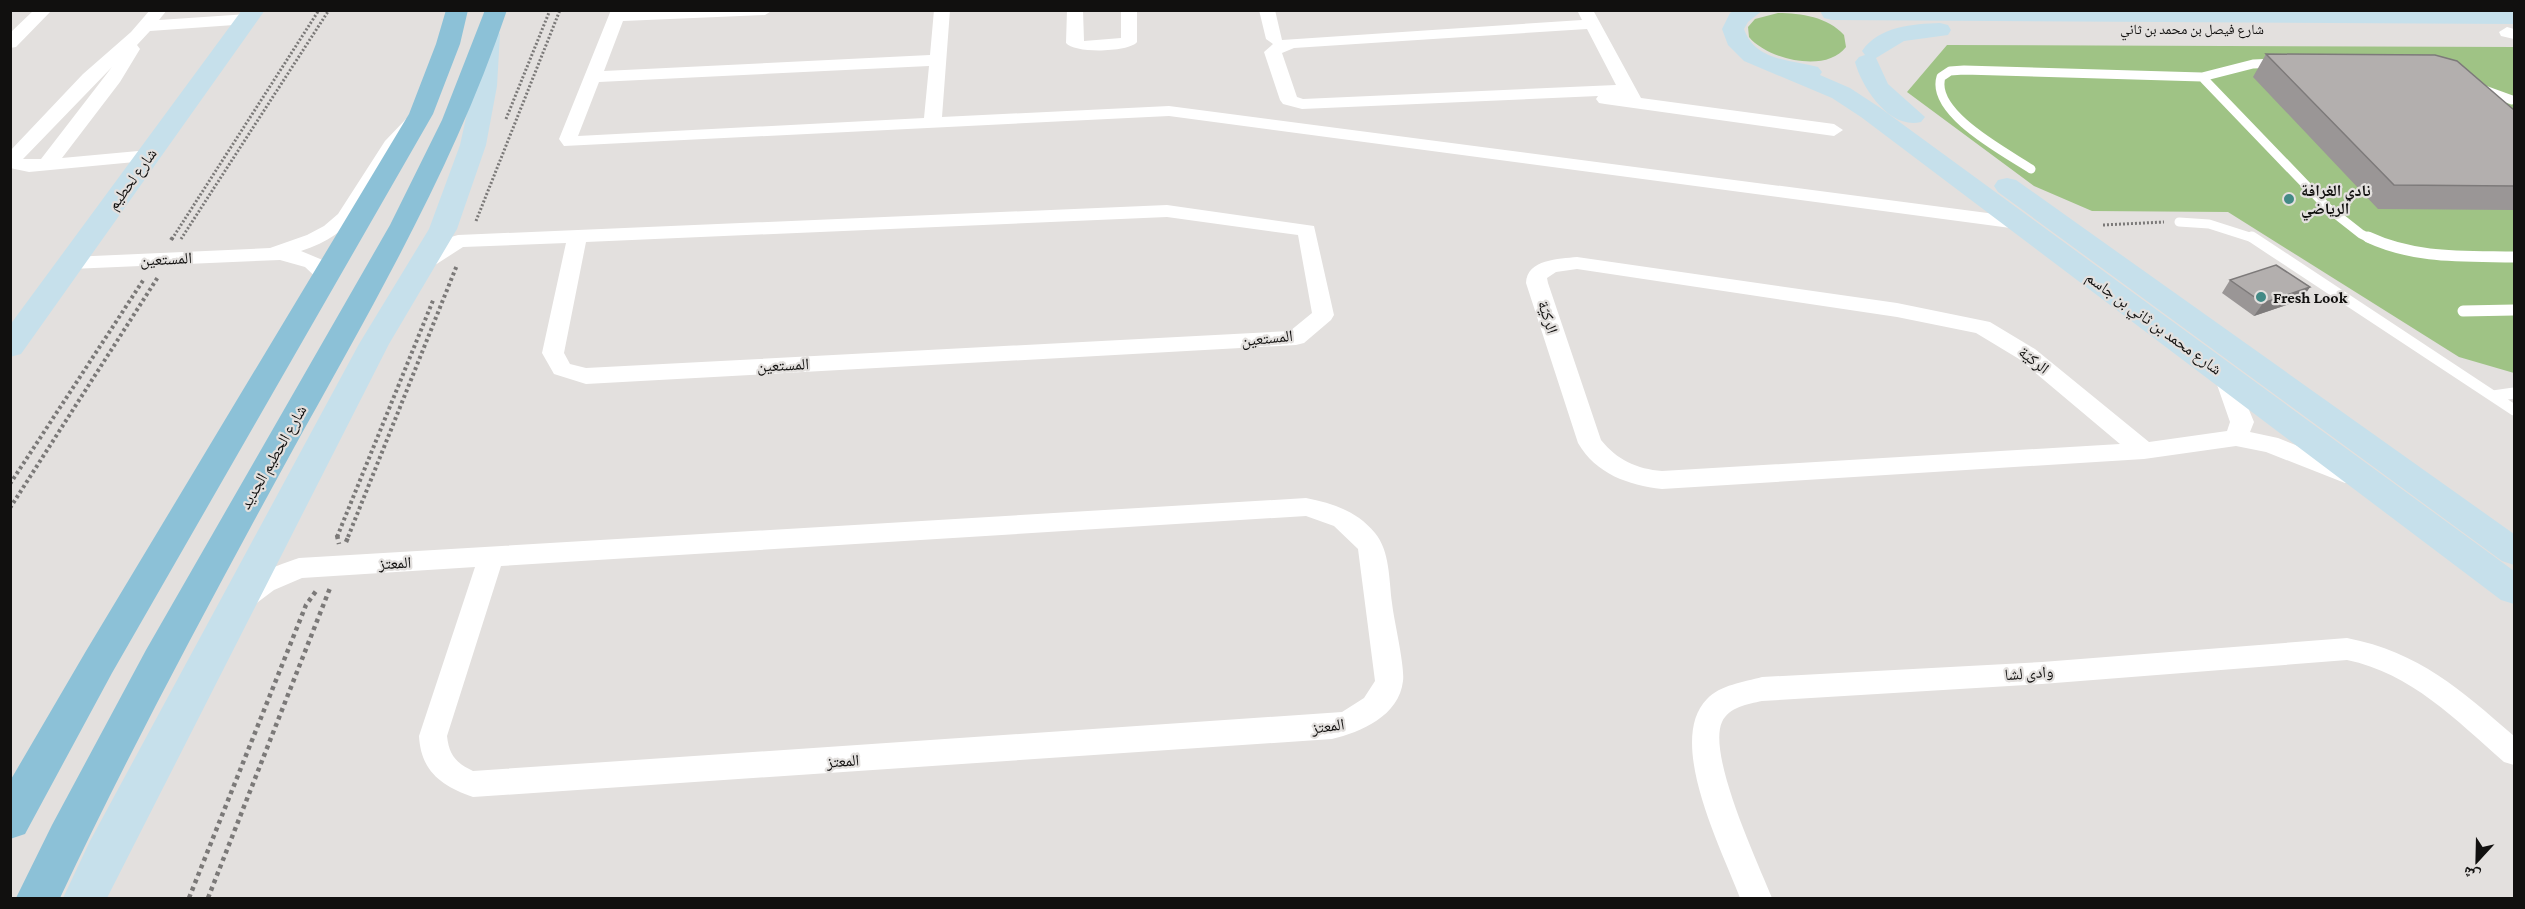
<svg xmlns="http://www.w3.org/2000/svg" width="2525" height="909" font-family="'Crimson Pro','Noto Naskh Arabic',serif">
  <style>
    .green { fill: #9fc385 }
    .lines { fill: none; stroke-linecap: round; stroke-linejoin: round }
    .path-far2 { stroke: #7b7978; stroke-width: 3; stroke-dasharray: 2 2; stroke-linecap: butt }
    .path-far1 { stroke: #7b7978; stroke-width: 4; stroke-dasharray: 3 3; stroke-linecap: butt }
    .path { stroke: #7b7978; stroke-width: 4.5; stroke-dasharray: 4 4; stroke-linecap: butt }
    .lane-far1 { stroke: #fff; stroke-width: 9 }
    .lane { stroke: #fff; stroke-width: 11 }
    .street { fill: #fff; fill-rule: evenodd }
    .secondary { fill: #c6e0eb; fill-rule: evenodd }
    .primary { fill: #8cc1d7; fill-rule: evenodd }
    .wall { fill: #9a9696 }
    .shaded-wall { fill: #7d7a7a }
    .building { fill: #b3afae; stroke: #7d7a7a; stroke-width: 1.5 }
    .poi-dot { fill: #438a86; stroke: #e3e0de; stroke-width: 2 }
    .labels { text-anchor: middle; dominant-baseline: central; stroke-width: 4.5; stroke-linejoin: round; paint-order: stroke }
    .far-street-label { font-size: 14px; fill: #11100f; stroke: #e3e0de }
    .street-label { font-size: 16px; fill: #11100f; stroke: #e3e0de }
    .poi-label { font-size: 16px; font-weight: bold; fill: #11100f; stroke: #e3e0de; text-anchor: start }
  </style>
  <rect width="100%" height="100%" fill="#e3e0de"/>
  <!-- green -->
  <path class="green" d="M 1778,13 C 1801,13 1828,17 1844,35 L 1846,47 C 1826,74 1767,59 1749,37 L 1748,27 L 1755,19 Z
    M 1947,45 L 2514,47 L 2514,373 L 2459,357 L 2228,212 L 2092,211 L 2034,186 L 1907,92 Z"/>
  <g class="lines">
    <!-- path-far2 -->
    <path class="path-far2" d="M 506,119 L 550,10
      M 476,221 L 560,10
      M 2103,225 L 2164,222
      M 172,239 L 319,10
      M 181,239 L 329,10"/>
    <!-- path-far1 -->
    <path class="path-far1" d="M 171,240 L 173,237
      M 10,484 L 144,279
      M 10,508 L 158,277
      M 337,537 L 434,298
      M 348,537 L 457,265"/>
    <!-- path -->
    <path class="path" d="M 337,535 L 339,544
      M 346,542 L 349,535
      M 189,898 L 306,605 L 316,591
      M 208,898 L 330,588"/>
    <!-- lane-far1 -->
    <path class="lane-far1" d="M 2202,77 L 2328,208 L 2361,234 L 2371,239
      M 2479,88 L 2512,100
      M 2031,169 C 2005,152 1930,113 1941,77 L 1950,71 L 1964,70 L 2202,77 L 2253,64 L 2276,63
      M 2179,222 L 2209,224 L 2256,239"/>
    <!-- lane -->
    <path class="lane" d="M 2252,237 L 2514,410
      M 2368,237 C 2415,259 2463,256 2514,257
      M 2463,311 L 2514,310
      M 2493,396 L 2514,393"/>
    <!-- street -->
    <path class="street" d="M 34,10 L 52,10 L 16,47 L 10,48 L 10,33 Z
      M 150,10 L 167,10 L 159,20 L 248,14 L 256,19 L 248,24 L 150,31 L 137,45 L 140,49 L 120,82 L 62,158 L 149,150 L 156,152 L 158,156 L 156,160 L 29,172 L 10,168 L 10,151 L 83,74 L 131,32 ZM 112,67 L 41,159 L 23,159 Z
      M 611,10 L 773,10 L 765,15 L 623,21 L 604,71 L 930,55 L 934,10 L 950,10 L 942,117 L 1169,106 L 2018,217 L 2025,219 L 2028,223 L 2025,227 L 2018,229 L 1169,116 L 564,146 L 559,139 ZM 929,66 L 924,118 L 578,136 L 599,82 Z
      M 1067,10 L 1083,10 L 1084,41 L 1121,38 L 1121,10 L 1137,10 L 1137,42 C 1130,52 1074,54 1066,43 Z
      M 1259,10 L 1275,10 L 1282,40 L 1582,20 L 1577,10 L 1593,10 L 1641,98 L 1834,124 L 1843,130 L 1834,136 L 1605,104 L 1599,103 L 1596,99 L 1598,96 L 1302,109 L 1283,104 L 1280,100 L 1264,52 L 1273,44 L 1266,39 ZM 1587,29 L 1616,85 L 1303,99 L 1297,97 L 1282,53 L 1294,48 Z
      M 2507,27 L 2514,29 L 2514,39 L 2501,36 L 2499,32 Z
      M 412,118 L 421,123 C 413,134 402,143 395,155 C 366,199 356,234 301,251 L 325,261 L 337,276 L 334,281 L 320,281 L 305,267 L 280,260 L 71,269 L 64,267 L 61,263 L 64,259 L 71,257 L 270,248 L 307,235 L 324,226 L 338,214 L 385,141 L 406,119 Z
      M 1167,205 L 1314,226 L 1334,315 L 1331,320 L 1304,343 L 1296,345 L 586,384 L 554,374 L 542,353 L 566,243 L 463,247 L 432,267 L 418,267 L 415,263 L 451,237 L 458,235 ZM 1167,217 L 1298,235 L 1312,313 L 1290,331 L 586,368 L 570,364 L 564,353 L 586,242 Z
      M 1577,257 L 1897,303 L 1990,322 L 2035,349 L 2149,442 L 2227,431 L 2230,422 L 2214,376 L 2217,371 L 2225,368 L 2233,371 L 2254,422 L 2250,432 L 2278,438 L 2354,468 L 2357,474 L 2354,480 L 2345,483 L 2266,452 L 2236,446 L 2144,459 L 1662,489 C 1628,485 1596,474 1578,443 L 1526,283 C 1527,259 1559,259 1577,257 ZM 1577,269 L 1897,317 L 1976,333 L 2019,359 L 2120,444 L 1662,471 C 1637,469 1617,460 1601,440 L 1548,283 L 1547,278 L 1556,272 Z
      M 1306,498 C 1332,503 1357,511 1375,533 C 1390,551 1389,580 1392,603 C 1394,621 1405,666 1403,681 C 1399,716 1361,732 1332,739 L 473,797 C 442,786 421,772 419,736 L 475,567 L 302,578 L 274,590 L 250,608 L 241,611 L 232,608 L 228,601 C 240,578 275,566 299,558 ZM 1306,516 L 1334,526 L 1358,549 L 1375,681 L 1364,698 L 1342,712 L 473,771 C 456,763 449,755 447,736 L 501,566 Z
      M 2347,638 C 2419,652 2461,690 2514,736 L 2514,765 L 2504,762 C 2456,720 2411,673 2347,660 L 2042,684 L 1762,701 C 1748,704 1729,707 1722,722 C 1707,755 1758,863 1772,898 L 1740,898 C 1723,852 1665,741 1707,699 C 1720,685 1744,682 1762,677 L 2042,662 Z"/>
    <!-- secondary -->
    <path class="secondary" d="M 242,10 L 265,10 L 21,354 L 10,357 L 10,325 Z
      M 1735,10 L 1763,10 L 1748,22 L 1744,29 C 1755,61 1791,60 1818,67 L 1822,72 L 1820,75 L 1850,88 L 1879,107 L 2514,571 L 2514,604 L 2501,600 L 1861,117 L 1832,98 L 1744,61 L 1728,45 L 1722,29 L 1730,13 Z
      M 1822,10 L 2514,10 L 2514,24 L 1832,20 L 1824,18 L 1821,13 Z
      M 1940,23 L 1948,25 L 1951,30 L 1948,35 L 1904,41 L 1876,58 L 1888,84 L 1925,117 L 1921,122 C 1890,130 1862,88 1855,62 L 1859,57 L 1865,55 L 1862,51 C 1879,26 1913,24 1940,23 Z
      M 488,27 L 496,29 L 500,34 L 497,86 L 486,145 L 457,229 L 389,344 L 107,898 L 63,898 L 90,841 L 359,344 L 429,229 L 460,145 L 473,86 L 476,34 L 480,29 Z
      M 2007,178 L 2016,180 L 2514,534 L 2514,565 L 2502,561 L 1998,192 L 1994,186 L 1998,180 Z"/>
    <!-- primary -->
    <path class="primary" d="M 446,10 L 468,10 L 460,44 L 433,114 L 112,673 L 25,834 L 10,839 L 10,781 L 86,651 L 409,114 L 436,44 Z
      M 485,10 L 507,10 C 453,170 371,308 290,455 C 210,601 131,748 60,898 L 16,898 L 52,825 L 146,650 L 390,225 L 442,120 Z"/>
  </g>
  <!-- wall -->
  <path class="wall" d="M 2266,54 L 2514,110 L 2514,210 L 2378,209 L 2253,77 Z
    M 2230,280 L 2310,287 L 2301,300 L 2254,316 L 2222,293 Z"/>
  <!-- shaded-wall -->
  <path class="shaded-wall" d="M 2310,287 L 2301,300 L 2254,316 L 2263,303 Z"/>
  <!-- building -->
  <path class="building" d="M 2266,54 L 2435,55 L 2457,61 L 2514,110 L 2514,186 L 2394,185 Z
    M 2276,265 L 2310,287 L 2263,303 L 2230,280 Z"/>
  <!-- markers -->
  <g class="poi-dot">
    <circle cx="2289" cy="199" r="6"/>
    <circle cx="2261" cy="297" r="6"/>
  </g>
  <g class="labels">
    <!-- far-street labels -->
    <g class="far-street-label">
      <text x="2192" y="29">شارع فيصل بن محمد بن ثاني</text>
    </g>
    <!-- street labels -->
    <g class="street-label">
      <text transform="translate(132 179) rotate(-54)">شارع لحطيم</text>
      <text transform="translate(166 259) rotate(-3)">المستعين</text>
      <text transform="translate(1548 317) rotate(72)">الركيّة</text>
      <text transform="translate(2154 323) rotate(36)">شارع محمد بن ثاني بن جاسم</text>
      <text transform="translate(1267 338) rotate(-6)">المستعين</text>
      <text transform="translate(2034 360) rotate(38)">الركيّة</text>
      <text transform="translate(783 365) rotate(-3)">المستعين</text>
      <text transform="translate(273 457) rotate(-60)">شارع الحطيم الجديد</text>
      <text transform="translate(395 563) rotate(-3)">المعتز</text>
      <text transform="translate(2029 673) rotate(-4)">وادى لشا</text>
      <text transform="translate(1328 726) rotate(-8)">المعتز</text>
      <text transform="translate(843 761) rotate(-4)">المعتز</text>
    </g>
    <!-- poi labels -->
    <g class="poi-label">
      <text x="2301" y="190">نادي الغرافة<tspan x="2301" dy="18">الرياضي</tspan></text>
      <text x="2273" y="297">Fresh Look</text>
    </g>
  </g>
  <!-- border -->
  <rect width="2525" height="909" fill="none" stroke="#11100f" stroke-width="24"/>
  <!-- north arrow -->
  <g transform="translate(2477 861) rotate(202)" stroke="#e3e0de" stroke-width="4.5" paint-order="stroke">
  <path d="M0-4.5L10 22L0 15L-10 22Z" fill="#11100f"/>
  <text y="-9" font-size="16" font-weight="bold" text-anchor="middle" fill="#11100f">ش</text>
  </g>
</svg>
